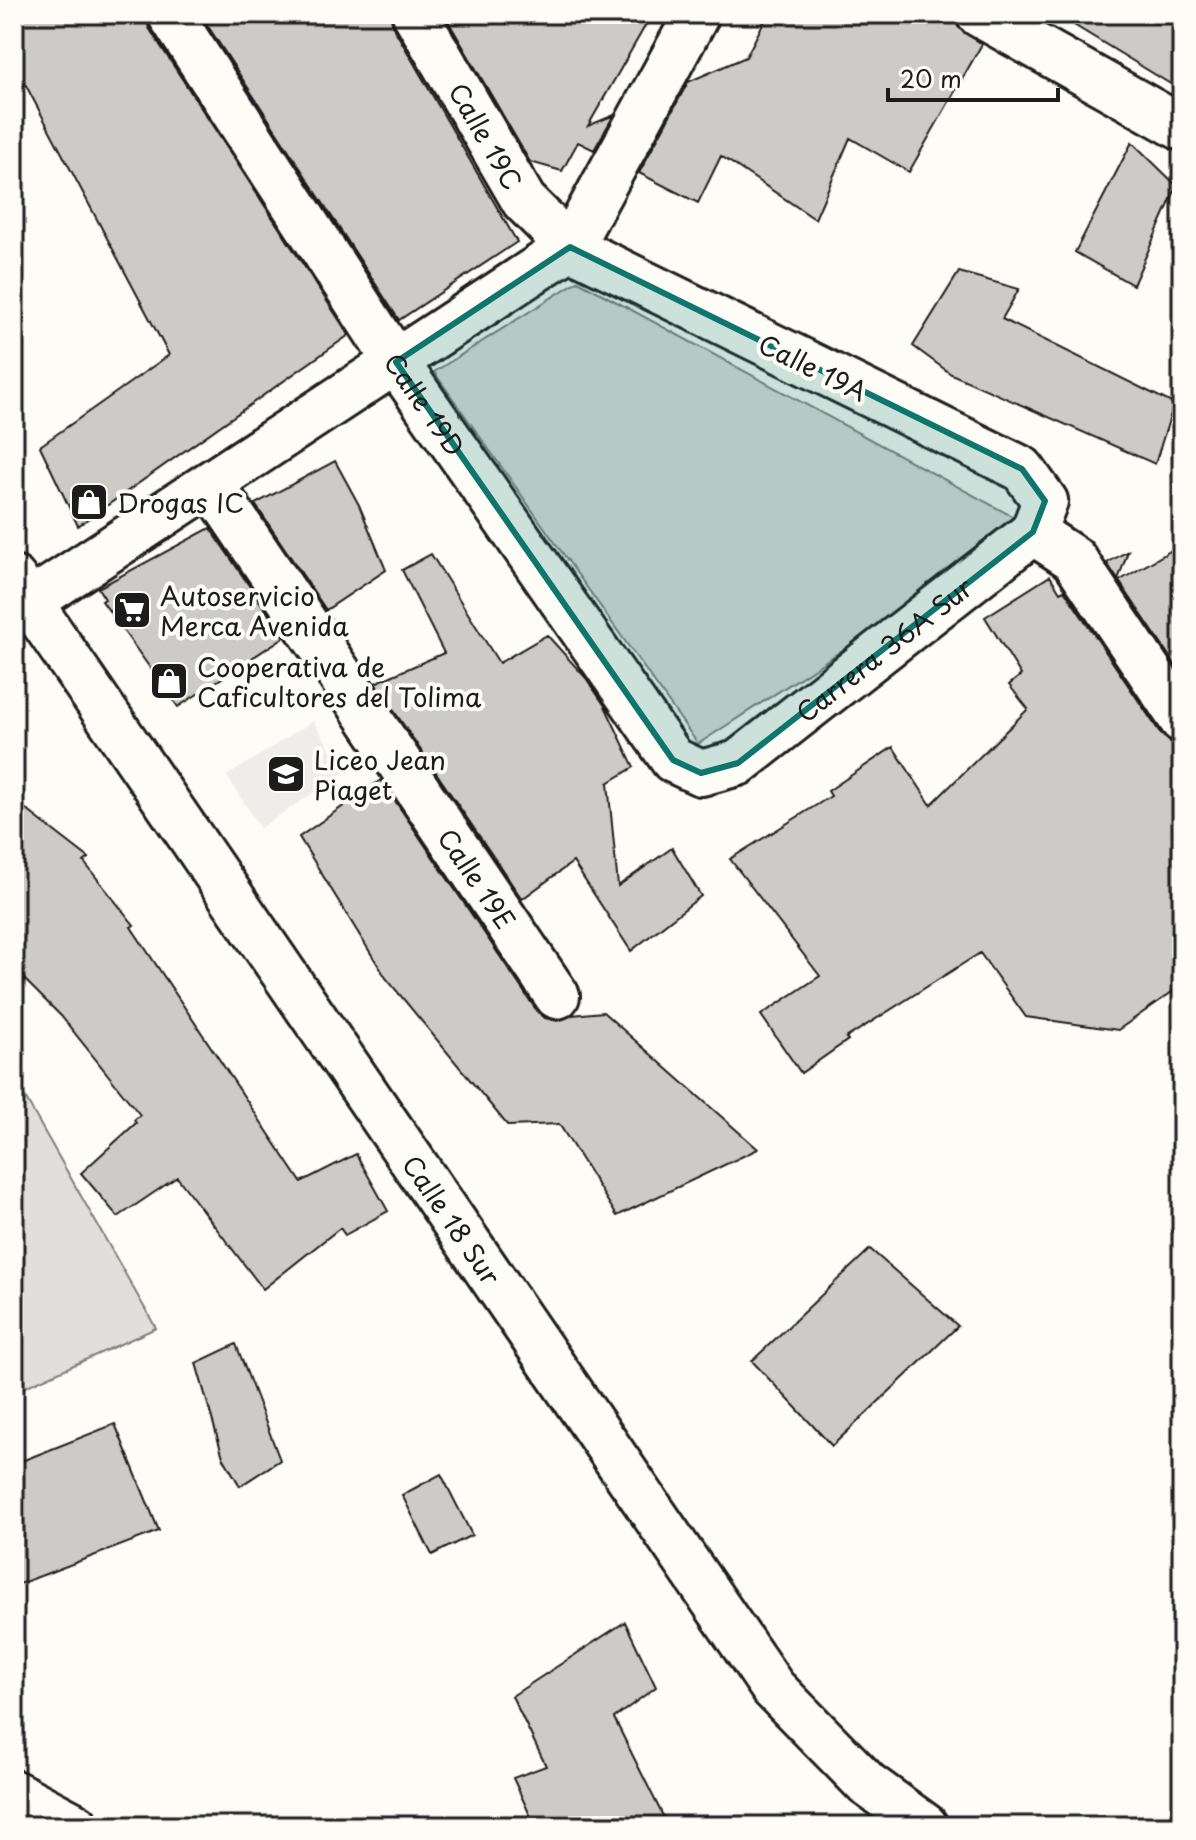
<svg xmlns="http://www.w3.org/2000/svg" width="1196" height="1840" font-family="'Playpen Sans',sans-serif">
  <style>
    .built { fill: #eeede9 }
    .green { fill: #e0dfdb; stroke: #7e7e7c; stroke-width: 2 }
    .building { fill: #cccbc8; stroke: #1c1c1c; stroke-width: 2 }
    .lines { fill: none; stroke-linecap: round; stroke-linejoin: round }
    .street-casing { stroke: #1c1c1c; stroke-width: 50 }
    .primary-casing { stroke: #1c1c1c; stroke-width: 50 }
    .highway-casing { stroke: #1c1c1c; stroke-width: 50 }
    .street { stroke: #fdfcf7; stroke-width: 44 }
    .primary { stroke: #fdfcf7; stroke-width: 44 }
    .highway { stroke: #fdfcf7; stroke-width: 44 }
    .marked { fill: #0f766e; fill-opacity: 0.2; stroke: #0f766e; stroke-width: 6; stroke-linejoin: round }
    .labels { text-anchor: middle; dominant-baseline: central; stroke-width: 8; stroke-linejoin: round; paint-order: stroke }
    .street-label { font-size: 26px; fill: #1c1c1c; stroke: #fdfcf7 }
    .poi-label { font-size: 26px; fill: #1c1c1c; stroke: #fdfcf7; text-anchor: start }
  </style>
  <rect width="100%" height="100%" fill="#fdfcf7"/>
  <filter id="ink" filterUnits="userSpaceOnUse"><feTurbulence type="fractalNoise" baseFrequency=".0125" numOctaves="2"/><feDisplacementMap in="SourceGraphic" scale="16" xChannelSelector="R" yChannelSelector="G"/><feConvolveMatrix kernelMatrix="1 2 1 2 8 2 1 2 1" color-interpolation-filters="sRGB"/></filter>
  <g filter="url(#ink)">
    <!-- built -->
    <path class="built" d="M 313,721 L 345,772 L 260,828 L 227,776 Z"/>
    <!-- green -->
    <path class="green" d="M 578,281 L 1032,527 L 698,744 L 434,372 Z
      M 14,1078 L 156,1328 L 14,1392 Z"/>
    <!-- building -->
    <path class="building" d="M 14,14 L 145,14 L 149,28 L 349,335 L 78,526 L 40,446 L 169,355 L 14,63 Z
      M 200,14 L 390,14 L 393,27 L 517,242 L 399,320 Z
      M 444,14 L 652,14 L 588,126 L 614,115 L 594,150 L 578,142 L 562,171 L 530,162 Z
      M 768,14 L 954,14 L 958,27 L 982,44 L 909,172 L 850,138 L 815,219 L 721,156 L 698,203 L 639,173 L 688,82 L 746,57 Z
      M 1056,14 L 1182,14 L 1182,91 Z
      M 1132,142 L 1177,186 L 1133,285 L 1075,252 Z
      M 959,272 L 1019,289 L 1002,319 L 1174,404 L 1155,464 L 951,374 L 913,346 Z
      M 335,461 L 359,505 L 386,570 L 326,610 L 255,504 Z
      M 210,528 L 284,637 L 178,707 L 102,601 L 105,599 L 98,588 Z
      M 1182,544 L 1182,675 L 1119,581 Z
      M 1128,551 L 1118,580 L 1107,563 Z
      M 431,554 L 499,663 L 547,635 L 586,678 L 605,706 L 634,767 L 608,783 L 618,886 L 672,848 L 701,896 L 631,951 L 573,862 L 522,899 L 375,683 L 444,653 L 402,570 Z
      M 1050,576 L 1060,592 L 1064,590 L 1161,734 L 1170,742 L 1182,745 L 1182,985 L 1118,1030 L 1026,1017 L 980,953 L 846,1038 L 848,1040 L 801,1073 L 761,1015 L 820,976 L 730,859 L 831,796 L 828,791 L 893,747 L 931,805 L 1028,709 L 1009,685 L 1021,675 L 985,617 Z
      M 381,780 L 537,1011 L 545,1018 L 558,1021 L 572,1015 L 603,1012 L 758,1149 L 617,1216 L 559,1124 L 508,1126 L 386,978 L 299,837 Z
      M 14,800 L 89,858 L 84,862 L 134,925 L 131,927 L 301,1182 L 356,1154 L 388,1211 L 345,1235 L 340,1228 L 263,1289 L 177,1177 L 118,1217 L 81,1173 L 136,1123 L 134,1120 L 140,1115 L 61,1016 L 14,969 Z
      M 870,1249 L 958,1326 L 832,1446 L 752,1361 Z
      M 236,1344 L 280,1460 L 240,1486 L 223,1457 L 196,1363 Z
      M 115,1424 L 159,1531 L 14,1586 L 14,1464 Z
      M 441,1474 L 472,1535 L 432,1555 L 402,1495 Z
      M 625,1622 L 656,1687 L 614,1718 L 668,1826 L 535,1826 L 513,1778 L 546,1766 L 512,1696 Z"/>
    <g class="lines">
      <defs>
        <g id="street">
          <path id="s1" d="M 170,14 L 396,362 L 673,760 L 701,773 L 738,763 L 1033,532 L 1045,501 L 1022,469 L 570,247 L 524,201 L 415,14"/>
          <path d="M 979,14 L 1182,128"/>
          <path id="s2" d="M 211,484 L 557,996"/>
          <path d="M 1033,532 L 1074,559 L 1182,720"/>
          <path d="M 30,602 L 570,247 L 697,14"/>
        </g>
        <g id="primary">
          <path id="s3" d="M 14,579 L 773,1688 L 867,1784 L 925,1826"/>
        </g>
        <path id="highway" d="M 14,1793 L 76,1826"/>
      </defs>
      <!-- street casing -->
      <use href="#street" class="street-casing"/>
      <!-- primary casing -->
      <use href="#primary" class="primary-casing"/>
      <!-- highway casing -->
      <use href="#highway" class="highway-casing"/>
      <!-- street -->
      <use href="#street" class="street"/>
      <!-- primary -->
      <use href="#primary" class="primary"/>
      <!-- highway -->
      <use href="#highway" class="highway"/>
    </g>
  </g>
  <!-- marked area -->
  <path class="marked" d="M 570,247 L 1022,469 L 1045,501 L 1033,532 L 738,763 L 701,773 L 673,760 L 396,362 Z"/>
  <!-- icons -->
  <defs>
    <symbol id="shop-square" viewBox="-11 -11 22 22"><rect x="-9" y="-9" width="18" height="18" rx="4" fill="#1c1c1c" stroke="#fdfcf7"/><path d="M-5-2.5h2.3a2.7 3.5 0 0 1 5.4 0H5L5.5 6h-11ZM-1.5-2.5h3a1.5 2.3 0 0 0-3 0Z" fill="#fff"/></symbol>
    <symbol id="supermarket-square" viewBox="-11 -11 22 22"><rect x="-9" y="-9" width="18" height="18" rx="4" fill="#1c1c1c" stroke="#fdfcf7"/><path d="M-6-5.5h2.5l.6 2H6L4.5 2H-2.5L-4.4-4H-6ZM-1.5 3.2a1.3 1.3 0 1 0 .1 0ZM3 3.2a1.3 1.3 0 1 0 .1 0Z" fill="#fff"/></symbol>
    <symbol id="school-square" viewBox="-11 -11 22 22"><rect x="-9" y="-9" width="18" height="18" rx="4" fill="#1c1c1c" stroke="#fdfcf7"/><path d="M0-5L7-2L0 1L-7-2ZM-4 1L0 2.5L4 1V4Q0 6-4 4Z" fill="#fff"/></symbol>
  </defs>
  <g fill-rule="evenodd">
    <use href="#shop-square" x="67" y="480" width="44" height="44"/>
    <use href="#supermarket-square" x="110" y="588" width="44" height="44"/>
    <use href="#shop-square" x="147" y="659" width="44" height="44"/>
    <use href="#school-square" x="264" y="752" width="44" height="44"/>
  </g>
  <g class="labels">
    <!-- street labels -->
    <g class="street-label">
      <text transform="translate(486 136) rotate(60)">Calle 19C</text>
      <text transform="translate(813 367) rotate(26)">Calle 19A</text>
      <text stroke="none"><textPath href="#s1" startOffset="466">Calle 19D</textPath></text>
      <text stroke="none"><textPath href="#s1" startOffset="1154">Carrera 36A Sur</textPath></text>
      <text stroke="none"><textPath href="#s2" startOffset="476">Calle 19E</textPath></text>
      <text stroke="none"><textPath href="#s3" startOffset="776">Calle 18 Sur</textPath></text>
    </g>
    <!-- poi labels -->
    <g class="poi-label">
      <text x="117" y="502">Drogas IC</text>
      <text x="160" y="595">Autoservicio<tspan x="160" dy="30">Merca Avenida</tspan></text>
      <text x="197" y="666">Cooperativa de<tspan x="197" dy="30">Caficultores del Tolima</tspan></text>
      <text x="314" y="759">Liceo Jean<tspan x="314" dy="30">Piaget</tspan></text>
    </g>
  </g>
  <!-- margin -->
  <rect width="1196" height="1840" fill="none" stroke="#fdfcf7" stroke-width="48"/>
  <rect x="24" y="24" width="1148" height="1792" fill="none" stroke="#1c1c1c" stroke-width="3" filter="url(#ink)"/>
  <!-- scale -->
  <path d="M888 88v12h170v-12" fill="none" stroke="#1c1c1c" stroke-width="4"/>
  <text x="900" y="88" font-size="24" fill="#1c1c1c" stroke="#fdfcf7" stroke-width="6" paint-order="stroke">20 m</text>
</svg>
